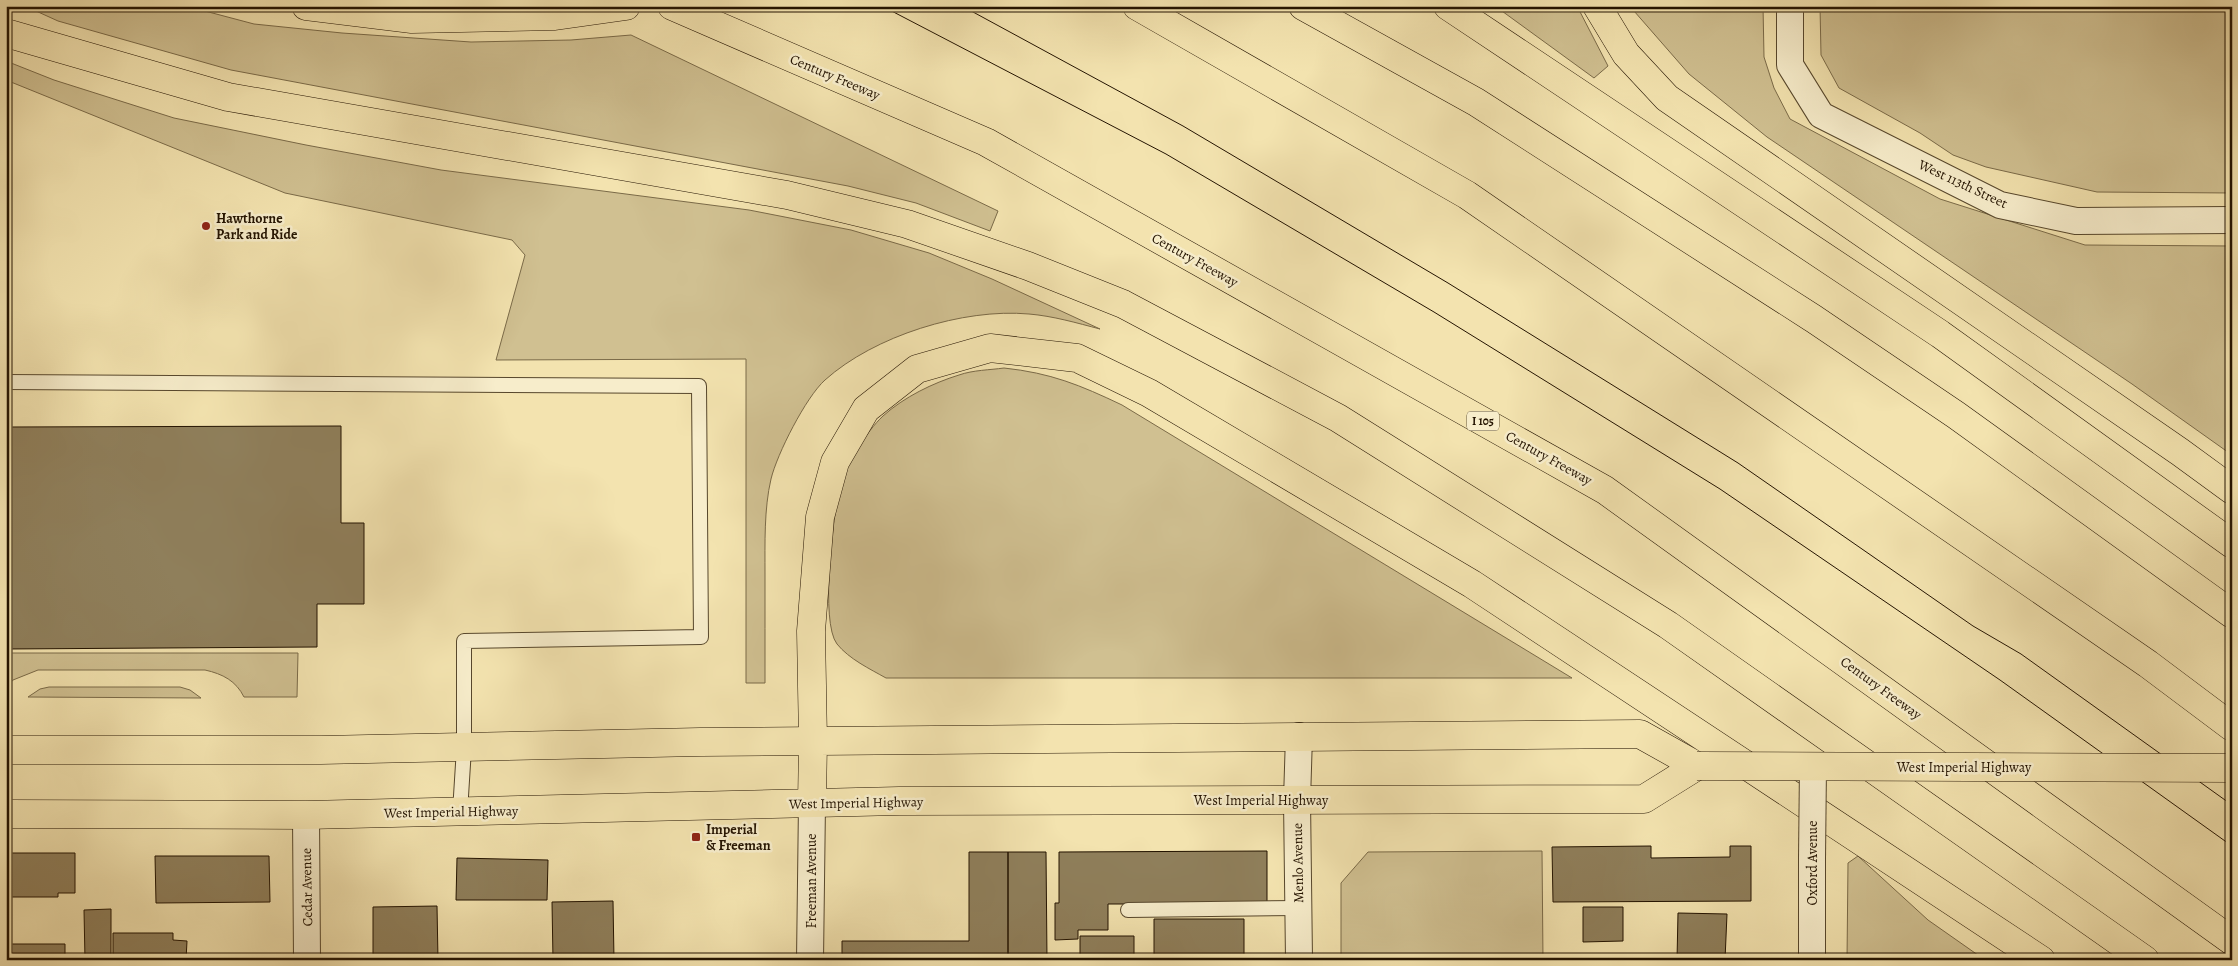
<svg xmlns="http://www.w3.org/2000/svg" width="2238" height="966" font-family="Alegreya,serif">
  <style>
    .green { fill: #d0c091; stroke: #7a6a48 }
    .building { fill: #8f7f5b; stroke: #231300 }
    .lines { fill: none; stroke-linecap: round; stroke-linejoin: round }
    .service-casing { stroke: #57472c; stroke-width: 16 }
    .minor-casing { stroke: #57472c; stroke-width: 28 }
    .primary-casing { stroke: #231300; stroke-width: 29 }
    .motorway-casing { stroke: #231300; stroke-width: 29 }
    .service { stroke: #f7edcb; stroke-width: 14 }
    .minor { stroke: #f7edcb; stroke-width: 26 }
    .primary { stroke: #f3e3af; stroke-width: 28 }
    .motorway { stroke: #f3e3af; stroke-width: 28 }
    .tram { stroke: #231300; stroke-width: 1 }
    .minor-bridge-casing { stroke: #57472c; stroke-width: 28; stroke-linecap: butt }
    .primary-bridge-casing { stroke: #231300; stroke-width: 29; stroke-linecap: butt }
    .minor-bridge { stroke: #f7edcb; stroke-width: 26 }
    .primary-bridge { stroke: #f3e3af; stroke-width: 28 }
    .poi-dot { fill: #8f2418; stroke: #f7edcb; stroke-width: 2 }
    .labels { text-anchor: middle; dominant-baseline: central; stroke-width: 5; stroke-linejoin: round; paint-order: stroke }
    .shield { fill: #f7edcb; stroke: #63543d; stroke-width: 1 }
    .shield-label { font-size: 12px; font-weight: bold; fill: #231300 }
    .street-label { font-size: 14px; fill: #231300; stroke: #f7edcb }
    .poi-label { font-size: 14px; font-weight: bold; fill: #231300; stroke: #f7edcb; text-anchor: start }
  </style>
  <rect width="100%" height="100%" fill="#f3e3af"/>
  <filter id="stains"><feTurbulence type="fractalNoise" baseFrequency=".004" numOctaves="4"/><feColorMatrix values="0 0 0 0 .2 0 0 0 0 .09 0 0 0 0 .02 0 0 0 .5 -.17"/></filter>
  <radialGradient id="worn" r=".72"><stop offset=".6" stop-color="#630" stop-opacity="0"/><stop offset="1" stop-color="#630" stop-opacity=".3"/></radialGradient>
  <!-- green -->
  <path class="green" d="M 25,6 L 186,6 L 254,24 L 342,33 L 471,42 L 571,40 L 631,35 L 998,211 L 990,231 L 916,203 L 848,186 L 231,70 L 58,21 Z
    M 1495,6 L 1577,6 L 1608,66 L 1594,78 Z
    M 1632,6 L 1763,6 L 1764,57 L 1774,88 L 1790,119 L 1940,199 L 2085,245 L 2232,246 L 2232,455 L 2132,384 L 1767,137 L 1689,74 L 1634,11 Z
    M 1820,6 L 2232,6 L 2232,193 L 2097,192 L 1986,167 L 1953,155 L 1920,133 L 1839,88 L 1821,55 Z
    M 6,61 L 54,80 L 174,118 L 306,145 L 441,170 L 749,210 L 851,230 L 929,253 L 992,279 L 1100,329 C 1077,323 1053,316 1029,314 C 963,308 874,336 825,380 C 806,397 777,454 771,479 C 764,509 765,543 765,574 C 765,610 765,647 765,683 L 746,683 L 746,359 L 496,360 L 525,255 L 512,240 L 285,193 L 6,80 Z
    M 1004,368 C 1051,373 1080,385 1122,405 L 1572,678 L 886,678 C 870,669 849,659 837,644 C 820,622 833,515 840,487 C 846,464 866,432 883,416 C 904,397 933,383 959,375 C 973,370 990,370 1004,368 Z
    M 6,653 L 298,653 L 297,697 L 244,697 C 236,681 223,674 205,670 L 38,670 L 13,680 L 6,688 Z
    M 49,687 L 180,687 L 190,690 L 201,698 L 28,697 L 40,689 Z
    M 1542,851 L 1543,960 L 1341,960 L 1341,883 L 1368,852 Z
    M 1858,856 L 1928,920 L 1985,960 L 1847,960 L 1848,863 Z"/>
  <!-- building -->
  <path class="building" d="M 341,426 L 341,523 L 364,523 L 364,604 L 317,604 L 317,647 L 6,649 L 6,427 Z
    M 1651,846 L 1651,858 L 1730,857 L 1730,846 L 1751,846 L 1751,901 L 1553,902 L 1552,847 Z
    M 1267,851 L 1267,904 L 1108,904 L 1108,930 L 1078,930 L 1078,939 L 1055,940 L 1055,903 L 1059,903 L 1059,852 Z
    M 969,852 L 1008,852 L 1008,960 L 842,960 L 842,941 L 969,941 Z
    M 1008,852 L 1046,852 L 1047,960 L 1008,960 Z
    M 6,853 L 75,853 L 75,893 L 58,893 L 58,897 L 6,897 Z
    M 155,856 L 269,856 L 270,902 L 156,903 Z
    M 457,858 L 548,860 L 547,900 L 456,900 Z
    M 613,901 L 614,960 L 553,960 L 552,902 Z
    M 437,906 L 438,960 L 373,960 L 373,907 Z
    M 1583,907 L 1623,907 L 1623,941 L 1583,942 Z
    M 111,909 L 111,960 L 85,960 L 84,910 Z
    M 1678,913 L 1727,914 L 1725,960 L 1677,960 Z
    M 1154,919 L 1244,919 L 1244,960 L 1154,960 Z
    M 113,933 L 173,933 L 173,940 L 187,941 L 186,960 L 113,960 Z
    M 1080,936 L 1134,936 L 1134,960 L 1080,960 Z
    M 6,944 L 65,944 L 65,960 L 6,960 Z"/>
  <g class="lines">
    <defs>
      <path id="service" d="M 6,382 L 699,386 L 701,637 L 464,641 L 464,748 L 460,812
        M 1128,910 L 1299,908"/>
      <path id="minor" d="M 1790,6 L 1790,65 L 1821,115 L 2000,205 L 2076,221 L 2232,220
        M 1299,736 L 1297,800 L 1299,960
        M 306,815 L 307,960
        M 810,960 L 812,803
        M 1812,960 L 1812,858"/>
      <path id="primary" d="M 6,750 L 321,750 L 700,742 L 1640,734 L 1697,766 L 1644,799 L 899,801 L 306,815 L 6,814
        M 812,803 L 813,741"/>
      <path id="motorway" d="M 306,6 L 412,19 L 555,16 L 626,6
        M 672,6 L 986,142 L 1605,490 L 2232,941
        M 1137,6 L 1467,195 L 2148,664 L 2232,727
        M 1303,6 L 1476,102 L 1814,319 L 1956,415 L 2232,614
        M 1448,6 L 1940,334 L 2232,544
        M 1597,6 L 1626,54 L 1667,98 L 2180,452 L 2232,490
        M 6,33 L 228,97 L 787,195 L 907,224 L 1028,266 L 1123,304 L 1338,418 L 1668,625 L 2145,960
        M 813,741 L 811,631 L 820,517 L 835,462 L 866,409 L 917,369 L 990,348 L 1077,358 L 1149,393 L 1472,584 L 2041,960"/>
    </defs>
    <!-- service casing -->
    <use href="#service" class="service-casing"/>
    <!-- minor casing -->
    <use href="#minor" class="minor-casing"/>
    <!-- primary casing -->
    <use href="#primary" class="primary-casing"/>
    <!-- motorway casing -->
    <use href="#motorway" class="motorway-casing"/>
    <!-- service -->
    <use href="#service" class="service"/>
    <!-- minor -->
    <use href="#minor" class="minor"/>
    <!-- primary -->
    <use href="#primary" class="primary"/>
    <!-- motorway -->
    <use href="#motorway" class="motorway"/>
    <!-- tram -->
    <path class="tram" d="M 882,6 L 1166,154 L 1434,312 L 1720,489 L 2000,680 L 2232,846
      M 962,6 L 1183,126 L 1448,283 L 1738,463 L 1973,626 L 2021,654 L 2232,805"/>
    <defs>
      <path id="minor-bridge" d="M 1812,858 L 1813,766"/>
      <path id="primary-bridge" d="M 1697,766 L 2232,768"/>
    </defs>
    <!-- minor-bridge casing -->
    <use href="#minor-bridge" class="minor-bridge-casing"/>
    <!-- primary-bridge casing -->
    <use href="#primary-bridge" class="primary-bridge-casing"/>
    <!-- minor-bridge -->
    <use href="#minor-bridge" class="minor-bridge"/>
    <!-- primary-bridge -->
    <use href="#primary-bridge" class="primary-bridge"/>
  </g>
  <!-- markers -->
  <g class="poi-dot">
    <circle cx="206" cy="226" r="5"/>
    <rect x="691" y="832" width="10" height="10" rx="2.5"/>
  </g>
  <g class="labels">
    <!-- shield labels -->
    <rect class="shield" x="1467" y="411.5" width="32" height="19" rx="4"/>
    <g class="shield-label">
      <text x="1483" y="421">I 105</text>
    </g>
    <!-- street labels -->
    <g class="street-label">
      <text transform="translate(835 77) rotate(23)">Century Freeway</text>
      <text transform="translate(1963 184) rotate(25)">West 113th Street</text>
      <text transform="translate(1195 260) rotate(29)">Century Freeway</text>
      <text transform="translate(1549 458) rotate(29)">Century Freeway</text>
      <text transform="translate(1881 688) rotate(36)">Century Freeway</text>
      <text x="1964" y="767">West Imperial Highway</text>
      <text x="1261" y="800">West Imperial Highway</text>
      <text transform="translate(856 803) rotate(-1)">West Imperial Highway</text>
      <text transform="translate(451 812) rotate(-1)">West Imperial Highway</text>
      <text transform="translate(1298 863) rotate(-91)">Menlo Avenue</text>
      <text transform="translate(1812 863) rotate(-90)">Oxford Avenue</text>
      <text transform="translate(811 881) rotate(-90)">Freeman Avenue</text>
      <text transform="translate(307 887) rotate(-91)">Cedar Avenue</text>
    </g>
    <!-- poi labels -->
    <g class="poi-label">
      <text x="216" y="218">Hawthorne<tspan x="216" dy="16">Park and Ride</tspan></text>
      <text x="706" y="829">Imperial<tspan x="706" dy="16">&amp; Freeman</tspan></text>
    </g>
  </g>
  <!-- margin -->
  <rect width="2238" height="966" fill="none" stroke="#f3e3af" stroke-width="25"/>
  <rect x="8" y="8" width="2223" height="951" fill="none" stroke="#231300" stroke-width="2.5"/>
  <rect x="12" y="12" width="2213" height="941" fill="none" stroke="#231300"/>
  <rect width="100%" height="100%" filter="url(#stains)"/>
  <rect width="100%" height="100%" fill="url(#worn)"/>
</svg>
